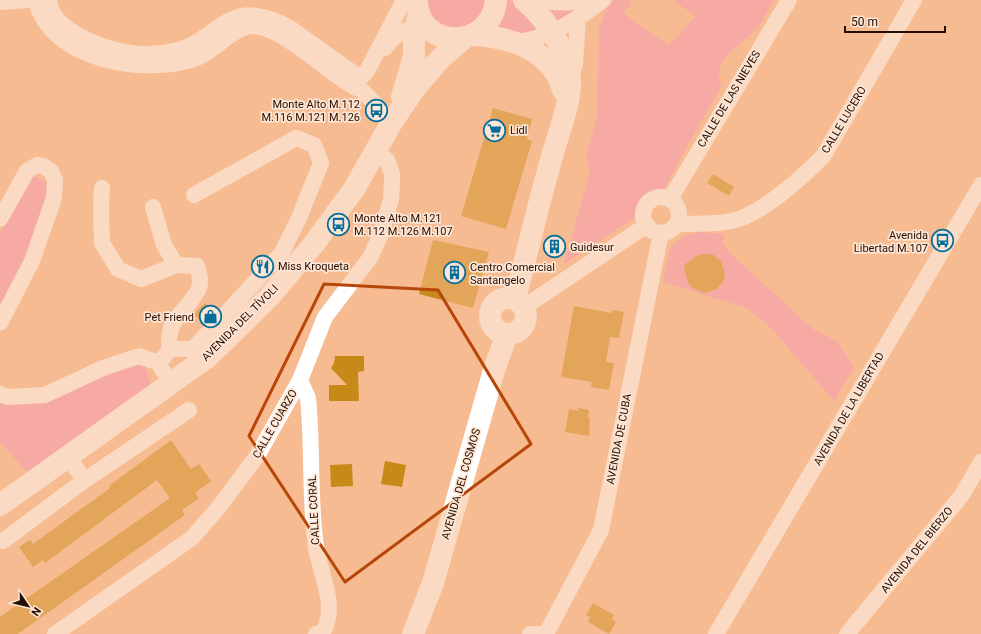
<svg xmlns="http://www.w3.org/2000/svg" width="981" height="634" font-family="Roboto,sans-serif">
  <style>
    .green { fill: #f696bb }
    .building { fill: #c78a18 }
    .lines { fill: none; stroke-linecap: round; stroke-linejoin: round }
    .street { stroke: #fff; stroke-width: 16 }
    .secondary { stroke: #fff; stroke-width: 22 }
    .marked { fill: none; stroke: #b74609; stroke-width: 3; stroke-linejoin: round }
    .labels { text-anchor: middle; dominant-baseline: central; stroke-width: 3.5; stroke-linejoin: round; paint-order: stroke }
    .street-label { font-size: 11px; fill: #230e01; stroke: #fee5d4 }
    .poi-label { font-size: 11px; fill: #230e01; stroke: #fee5d4; text-anchor: start }
  </style>
  <rect width="100%" height="100%" fill="#f7bb92"/>
  <!-- green -->
  <path class="green" d="M 427,0 L 486,0 C 478,36 435,39 427,0 Z
    M 506,0 C 521,0 533,19 542,28 L 525,35 L 495,30 C 504,21 507,13 506,0 Z
    M 615,0 L 629,0 L 632,3 L 623,13 L 669,45 L 696,16 L 672,0 L 774,0 C 769,9 764,19 758,27 C 744,44 709,59 722,85 L 663,190 C 648,193 635,199 636,217 L 564,264 L 590,171 L 586,156 L 597,116 L 599,28 L 607,7 Z
    M 541,6 L 578,9 L 557,23 Z
    M 32,176 L 47,182 C 44,228 21,267 0,307 L 0,233 L 24,193 Z
    M 700,232 L 724,234 L 723,243 L 730,253 L 813,329 L 838,342 L 854,367 L 834,401 L 768,325 L 747,308 L 663,282 C 669,254 667,238 700,232 Z
    M 144,361 L 151,389 L 31,477 L 0,442 L 0,399 L 110,372 Z"/>
  <!-- building -->
  <path class="building" d="M 493,108 L 532,119 L 527,139 L 532,141 L 506,229 L 461,216 Z
    M 713,174 L 734,187 L 729,196 L 707,183 Z
    M 433,240 L 489,252 L 473,308 L 419,294 Z
    M 705,254 L 712,254 L 721,261 L 725,274 L 724,280 L 717,289 L 705,293 L 692,288 L 687,280 L 684,265 L 698,255 Z
    M 205,303 L 214,312 L 204,323 L 194,314 Z
    M 574,306 L 612,313 L 612,310 L 624,312 L 619,338 L 610,337 L 606,362 L 614,363 L 609,390 L 591,387 L 592,382 L 561,377 Z
    M 335,356 L 364,356 L 364,371 L 358,372 L 359,401 L 329,401 L 329,385 L 347,385 L 331,368 L 334,363 Z
    M 578,408 L 589,410 L 588,417 L 590,418 L 589,436 L 565,432 L 569,409 L 578,411 Z
    M 171,440 L 191,469 L 199,464 L 211,481 L 195,493 L 199,498 L 182,510 L 185,515 L 18,634 L 0,634 L 0,617 L 170,498 L 157,480 L 45,563 L 43,560 L 33,567 L 19,547 L 30,540 L 33,544 L 110,488 L 109,486 Z
    M 385,461 L 406,465 L 402,487 L 381,484 Z
    M 352,464 L 353,486 L 331,487 L 330,465 Z
    M 593,603 L 614,615 L 612,619 L 616,622 L 609,634 L 588,622 L 590,617 L 586,615 Z"/>
  <g class="lines">
    <!-- street -->
    <path class="street" d="M 36,0 C 50,62 149,77 199,57 C 215,50 235,26 253,26 C 279,27 317,62 339,77 C 346,82 353,88 362,90 L 392,122
      M 49,0 C 52,32 105,49 131,53 C 148,56 166,53 182,49 C 202,43 216,25 235,18 C 252,11 275,20 290,28 L 360,78 L 367,71 L 404,0
      M 536,0 C 555,4 574,3 593,0
      M 0,2 L 28,0
      M 518,42 C 549,38 579,18 603,0
      M 385,48 C 396,32 407,28 426,29
      M 572,74 L 575,64 L 578,18
      M 102,188 L 101,207 L 102,243 L 118,269 L 141,279 L 176,265 L 197,266 C 199,272 201,282 199,288 C 188,312 164,319 170,349 L 159,363
      M643 215a18 18 0 1 1 36 0a18 18 0 1 1-36 0Z
      M 670,199 L 789,0
      M 153,207 L 164,245 L 176,265
      M 0,219 L 27,171 L 37,165 L 43,166 L 51,171 L 55,180 L 54,198 L 32,261 L 0,323
      M 676,224 C 694,223 714,225 732,221 C 762,214 803,177 824,155 L 914,0
      M 524,307 L 647,225
      M 170,349 L 193,349 L 281,254 L 299,218 L 321,163 L 314,145 L 296,138 L 194,195
      M 300,380 L 308,398 C 313,447 309,498 316,547 C 320,574 338,606 323,632 L 316,634
      M 0,394 L 7,397 L 45,395 L 103,368 L 139,356 L 159,363 L 163,371
      M 68,458 L 85,480 L 189,410
      M 3,541 L 85,480
      M 55,634 L 192,538 L 219,507 L 257,456 L 300,380 L 325,317 L 370,258 L 380,236 L 391,200 L 392,182 L 392,174 L 387,160 L 376,151
      M 530,634 L 542,634
      M 546,634 L 601,530 L 661,233
      M 716,634 L 981,185
      M 847,634 L 962,495 L 981,462"/>
    <!-- secondary -->
    <path class="secondary" d="M 417,0 C 416,50 491,52 496,0
      M 474,35 C 511,37 552,50 563,90
      M 402,97 L 414,56 L 414,37 L 419,13
      M490 316a18 18 0 1 1 36 0a18 18 0 1 1-36 0Z
      M 515,299 C 527,253 538,206 551,160 C 557,137 571,103 570,81 C 568,50 546,19 524,0
      M 0,505 L 209,356 L 270,296 L 313,245 L 354,189 L 392,122 L 415,88 L 439,60 L 464,38
      M 413,634 L 433,583 L 495,367 L 507,334"/>
  </g>
  <!-- marked area -->
  <path d="M0 0H981V634H0ZM 324,284 L 438,290 L 531,444 L 345,582 L 249,436 Z" fill="#f7bb92" fill-opacity=".55" fill-rule="evenodd"/>
  <path class="marked" d="M 324,284 L 438,290 L 531,444 L 345,582 L 249,436 Z"/>
  <!-- icons -->
  <defs>
    <symbol id="bus-ring" viewBox="-11 -11 22 22"><circle r="9.5" fill="#fee5d4" stroke="#056e9b" stroke-width="1.5"/><path d="M-5-6H5V4H4V6H2V4H-2V6H-4V4H-5ZM-3.5-4V0h7V-4ZM-3.5 1.2v1.5H-2V1.2ZM2 1.2v1.5H3.5V1.2Z" fill="#056e9b"/></symbol>
    <symbol id="supermarket-ring" viewBox="-11 -11 22 22"><circle r="9.5" fill="#fee5d4" stroke="#056e9b" stroke-width="1.5"/><path d="M-6-5.5h2.5l.6 2H6L4.5 2H-2.5L-4.4-4H-6ZM-1.5 3.2a1.3 1.3 0 1 0 .1 0ZM3 3.2a1.3 1.3 0 1 0 .1 0Z" fill="#056e9b"/></symbol>
    <symbol id="building-ring" viewBox="-11 -11 22 22"><circle r="9.5" fill="#fee5d4" stroke="#056e9b" stroke-width="1.5"/><path d="M-4-6H4V6H1V3H-1V6H-4ZM-2.5-4.3h1.7v1.8h-1.7ZM.8-4.3h1.7v1.8H.8ZM-2.5-1h1.7V.8h-1.7ZM.8-1h1.7V.8H.8Z" fill="#056e9b"/></symbol>
    <symbol id="restaurant-ring" viewBox="-11 -11 22 22"><circle r="9.5" fill="#fee5d4" stroke="#056e9b" stroke-width="1.5"/><path d="M-5-6h1v4h1v-4h1v4h1v-4h1v5L-1.5 .5V6h-2V.5L-5-1ZM5-6V6H3V1.5H1.5Q1.5-4 5-6Z" fill="#056e9b"/></symbol>
    <symbol id="shop-ring" viewBox="-11 -11 22 22"><circle r="9.5" fill="#fee5d4" stroke="#056e9b" stroke-width="1.5"/><path d="M-5-2.5h2.3a2.7 3.5 0 0 1 5.4 0H5L5.5 6h-11ZM-1.5-2.5h3a1.5 2.3 0 0 0-3 0Z" fill="#056e9b"/></symbol>
  </defs>
  <g fill-rule="evenodd">
    <use href="#bus-ring" x="364" y="98" width="25" height="25"/>
    <use href="#supermarket-ring" x="482" y="118" width="25" height="25"/>
    <use href="#bus-ring" x="326" y="212" width="25" height="25"/>
    <use href="#bus-ring" x="930" y="228" width="25" height="25"/>
    <use href="#building-ring" x="542" y="234" width="25" height="25"/>
    <use href="#restaurant-ring" x="250" y="254" width="25" height="25"/>
    <use href="#building-ring" x="442" y="260" width="25" height="25"/>
    <use href="#shop-ring" x="198" y="304" width="25" height="25"/>
  </g>
  <g class="labels">
    <!-- street labels -->
    <g class="street-label">
      <text transform="translate(729 99) rotate(-59)">CALLE DE LAS NIEVES</text>
      <text transform="translate(844 120) rotate(-59)">CALLE LUCERO</text>
      <text transform="translate(240 323) rotate(-45)">AVENIDA DEL TÍVOLI</text>
      <text transform="translate(849 409) rotate(-60)">AVENIDA DE LA LIBERTAD</text>
      <text transform="translate(275 424) rotate(-60)">CALLE CUARZO</text>
      <text transform="translate(619 439) rotate(-79)">AVENIDA DE CUBA</text>
      <text transform="translate(461 484) rotate(-74)">AVENIDA DEL COSMOS</text>
      <text transform="translate(314 510) rotate(-93)">CALLE CORAL</text>
      <text transform="translate(917 550) rotate(-51)">AVENIDA DEL BIERZO</text>
    </g>
    <!-- poi labels -->
    <g class="poi-label">
      <text x="360" y="104" text-anchor="end">Monte Alto M.112<tspan x="360" dy="13">M.116 M.121 M.126</tspan></text>
      <text x="510" y="130">Lidl</text>
      <text x="354" y="218">Monte Alto M.121<tspan x="354" dy="13">M.112 M.126 M.107</tspan></text>
      <text x="928" y="235" text-anchor="end">Avenida<tspan x="928" dy="13">Libertad M.107</tspan></text>
      <text x="570" y="247">Guidesur</text>
      <text x="278" y="266">Miss Kroqueta</text>
      <text x="470" y="267">Centro Comercial<tspan x="470" dy="13">Santangelo</tspan></text>
      <text x="194" y="317" text-anchor="end">Pet Friend</text>
    </g>
  </g>
  <!-- north arrow -->
  <g transform="translate(28 606) rotate(125)" stroke="#fee5d4" stroke-width="3" paint-order="stroke">
  <path d="M0-3L7 15L0 10L-7 15Z" fill="#230e01"/>
  <text y="-6" font-size="11" font-weight="bold" text-anchor="middle" fill="#230e01">N</text>
  </g>
  <!-- scale -->
  <path d="M845 26v6h100v-6" fill="none" stroke="#230e01" stroke-width="2"/>
  <text x="851" y="26" font-size="12" fill="#230e01" stroke="#fee5d4" stroke-width="3" paint-order="stroke">50 m</text>
</svg>
